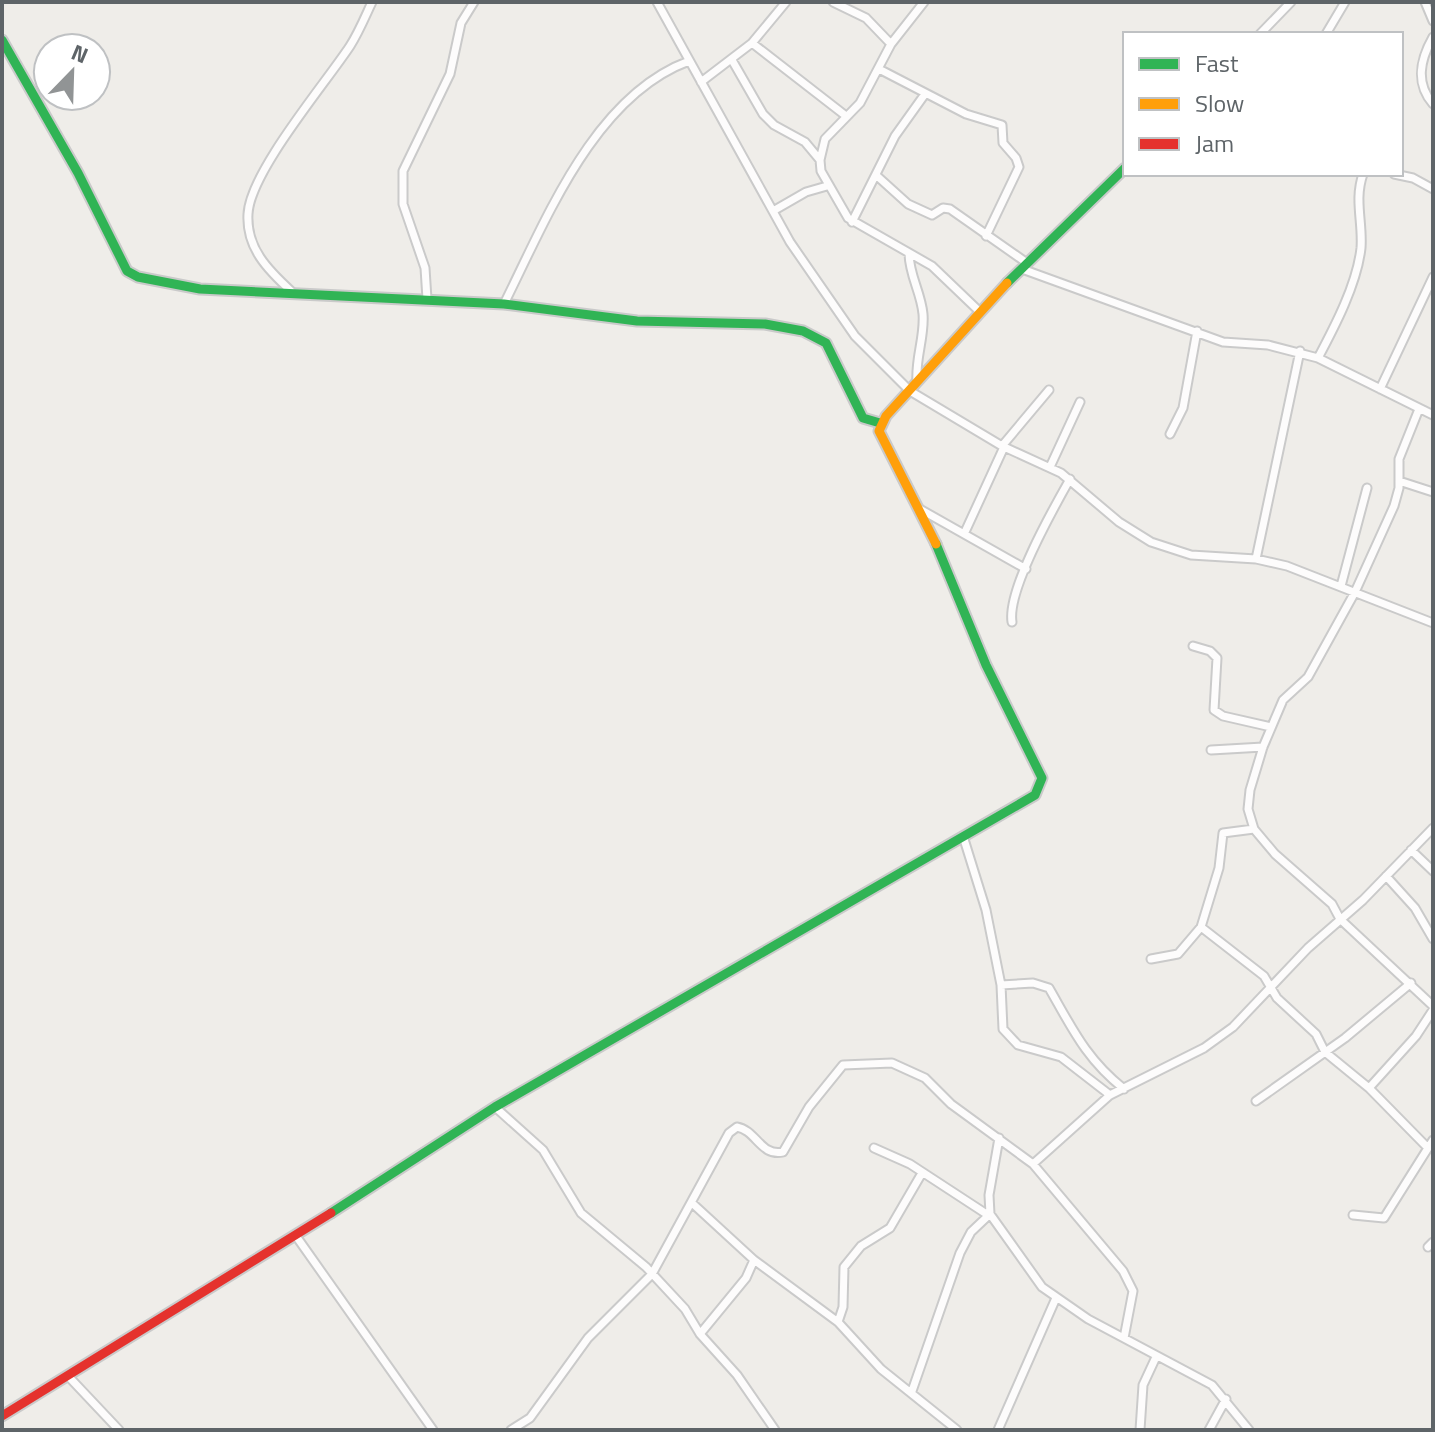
<svg xmlns="http://www.w3.org/2000/svg" width="1435" height="1432" font-family="'Titillium Web',sans-serif">
  <style>
    .lines { fill: none; stroke-linecap: round; stroke-linejoin: round }
    .street-casing { stroke: #cacaca; stroke-width: 11 }
    .fast-casing { stroke: #cacaca; stroke-width: 13 }
    .slow-casing { stroke: #cacaca; stroke-width: 13 }
    .jam-casing { stroke: #cacaca; stroke-width: 13 }
    .street { stroke: #fdfcfc; stroke-width: 7 }
    .fast { stroke: #30b455; stroke-width: 9 }
    .slow { stroke: #ff9f0a; stroke-width: 9 }
    .jam { stroke: #e5322d; stroke-width: 9 }
  </style>
  <rect width="100%" height="100%" fill="#efede9"/>
  <g class="lines">
    <defs>
      <path id="street" d="M 657,2 L 790,242 L 855,336 L 910,391 L 1002,446 L 1061,473 L 1119,522 L 1151,542 L 1191,555 L 1256,559 L 1287,566 L 1433,623
        M 833,2 L 866,18 L 891,44
        M 924,2 L 891,44 L 860,103 L 825,139 L 820,160 L 821,171 L 848,218 L 932,266 L 980,312
        M 1425,2 L 1433,21
        M 1260,34 L 1291,2
        M 1326,34 L 1345,2
        M 1433,37 C 1420,60 1415,83 1433,104
        M 752,43 L 846,116
        M 732,60 L 763,114 L 774,125 L 805,142 L 820,160
        M 879,69 L 966,114 L 1002,125 L 1003,143 L 1016,158 L 1019,167 L 986,236
        M 701,82 L 752,43 L 786,2
        M 1394,174 L 1413,178 L 1433,189
        M 877,176 L 908,204 L 932,215 L 943,208 L 950,209 L 1027,263
        M 773,211 L 806,192 L 827,186
        M 852,222 L 895,136 L 925,94
        M 909,253 C 909,275 921,292 923,314 C 925,336 915,359 917,382
        M 1022,269 L 1223,342 L 1268,345 L 1318,358 L 1433,415
        M 291,291 C 268,270 246,248 248,214 C 250,172 325,84 350,46 C 359,32 365,17 372,2
        M 427,299 L 425,268 L 403,204 L 403,171 L 450,74 L 461,23 L 474,2
        M 504,304 C 546,220 594,96 689,61
        M 1318,358 C 1335,326 1357,284 1361,248 C 1363,222 1354,200 1363,174
        M 1380,389 L 1433,277
        M 1419,409 L 1399,459 L 1399,488 L 1394,506 L 1355,592 L 1308,677 L 1283,700 L 1263,747 L 1250,790 L 1248,809 L 1254,829 L 1275,854 L 1332,904 L 1340,919 L 1433,1006
        M 1170,434 L 1183,408 L 1197,331
        M 1002,446 L 1049,390
        M 1050,467 L 1080,402
        M 1399,481 L 1433,492
        M 918,508 L 1026,569
        M 965,532 L 1004,447
        M 1256,559 L 1300,351
        M 1341,586 L 1367,488
        M 1012,622 C 1007,590 1053,509 1070,479
        M 1193,646 L 1210,651 L 1217,658 L 1214,710 L 1223,716 L 1271,727
        M 1211,750 L 1263,747
        M 963,836 L 986,910 L 1001,985 L 1003,1029 L 1018,1045 L 1061,1057 L 1110,1095
        M 1411,850 L 1433,871
        M 1386,876 L 1415,908 L 1433,939
        M 1201,927 L 1264,976 L 1277,998 L 1316,1034 L 1325,1052 L 1369,1088 L 1427,1147
        M 1151,959 L 1178,954 L 1201,927 L 1219,868 L 1223,833 L 1254,829
        M 1001,985 L 1033,983 L 1049,988 C 1072,1028 1086,1059 1124,1089
        M 1369,1088 L 1416,1036 L 1433,1010
        M 1256,1101 L 1345,1038 L 1411,983
        M 495,1107 L 543,1150 L 581,1213 L 646,1267 L 685,1309 L 700,1334 L 737,1375 L 775,1430
        M 999,1138 L 989,1195 L 990,1214 L 1042,1287 L 1088,1319 L 1212,1385 L 1249,1430
        M 874,1148 L 910,1164 L 988,1215
        M 1033,1164 L 1110,1095 L 1204,1048 L 1233,1027 L 1308,948 L 1363,900 L 1433,828
        M 692,1203 L 754,1260 L 838,1322 L 881,1369 L 957,1430
        M 1353,1215 L 1384,1218 L 1433,1140
        M 296,1236 L 433,1430
        M 1428,1247 L 1433,1242
        M 838,1322 L 843,1307 L 844,1267 L 861,1246 L 890,1228 L 922,1173
        M 700,1334 L 746,1278 L 754,1260
        M 69,1377 L 119,1430
        M 912,1391 L 960,1253 L 971,1232 L 990,1214
        M 511,1430 L 530,1418 L 588,1338 L 652,1274 L 729,1133 L 737,1127 C 756,1130 761,1157 783,1152 L 809,1107 L 843,1065 L 892,1063 L 925,1078 L 951,1104 L 1033,1164 L 1123,1271 L 1133,1291 L 1124,1338
        M 998,1430 L 1056,1298
        M 1140,1430 L 1143,1385 L 1156,1357
        M 1209,1430 L 1226,1399"/>
      <path id="fast" d="M 2,40 L 78,173 L 127,271 L 138,277 L 200,289 L 504,304 L 637,321 L 765,324 L 803,331 L 826,343 L 863,418 L 880,423
        M 1007,283 L 1125,168
        M 331,1213 L 495,1107 L 1035,795 L 1042,778 L 986,665 L 936,544"/>
      <path id="slow" d="M 936,544 L 879,431 L 886,416 L 1007,283"/>
      <path id="jam" d="M 2,1416 L 331,1213"/>
    </defs>
    <!-- street casing -->
    <use href="#street" class="street-casing"/>
    <!-- fast casing -->
    <use href="#fast" class="fast-casing"/>
    <!-- slow casing -->
    <use href="#slow" class="slow-casing"/>
    <!-- jam casing -->
    <use href="#jam" class="jam-casing"/>
    <!-- street -->
    <use href="#street" class="street"/>
    <!-- fast -->
    <use href="#fast" class="fast"/>
    <!-- slow -->
    <use href="#slow" class="slow"/>
    <!-- jam -->
    <use href="#jam" class="jam"/>
  </g>
  <!-- border -->
  <rect width="1435" height="1432" fill="none" stroke="#5e6468" stroke-width="8"/>
  <!-- legend -->
  <rect x="1123" y="32" width="280" height="144" fill="#ffffff" stroke="#bfc1c3" stroke-width="2"/>
  <rect x="1139" y="58" width="40" height="12" fill="#30b455" stroke="#bfc1c3" stroke-width="2"/>
  <text x="1195" y="72" font-size="24" fill="#5e6468">Fast</text>
  <rect x="1139" y="98" width="40" height="12" fill="#ff9f0a" stroke="#bfc1c3" stroke-width="2"/>
  <text x="1195" y="112" font-size="24" fill="#5e6468">Slow</text>
  <rect x="1139" y="138" width="40" height="12" fill="#e5322d" stroke="#bfc1c3" stroke-width="2"/>
  <text x="1195" y="152" font-size="24" fill="#5e6468">Jam</text>
  <!-- north arrow -->
  <g transform="translate(72 72) rotate(23)"><circle r="38" fill="#ffffff" stroke="#bfc1c3" stroke-width="2"/>
  <path d="M0-6L14 30L0 20L-14 30Z" fill="#919495"/>
  <text y="-12" font-size="22" font-weight="bold" text-anchor="middle" fill="#5e6468">N</text>
  </g>
</svg>
